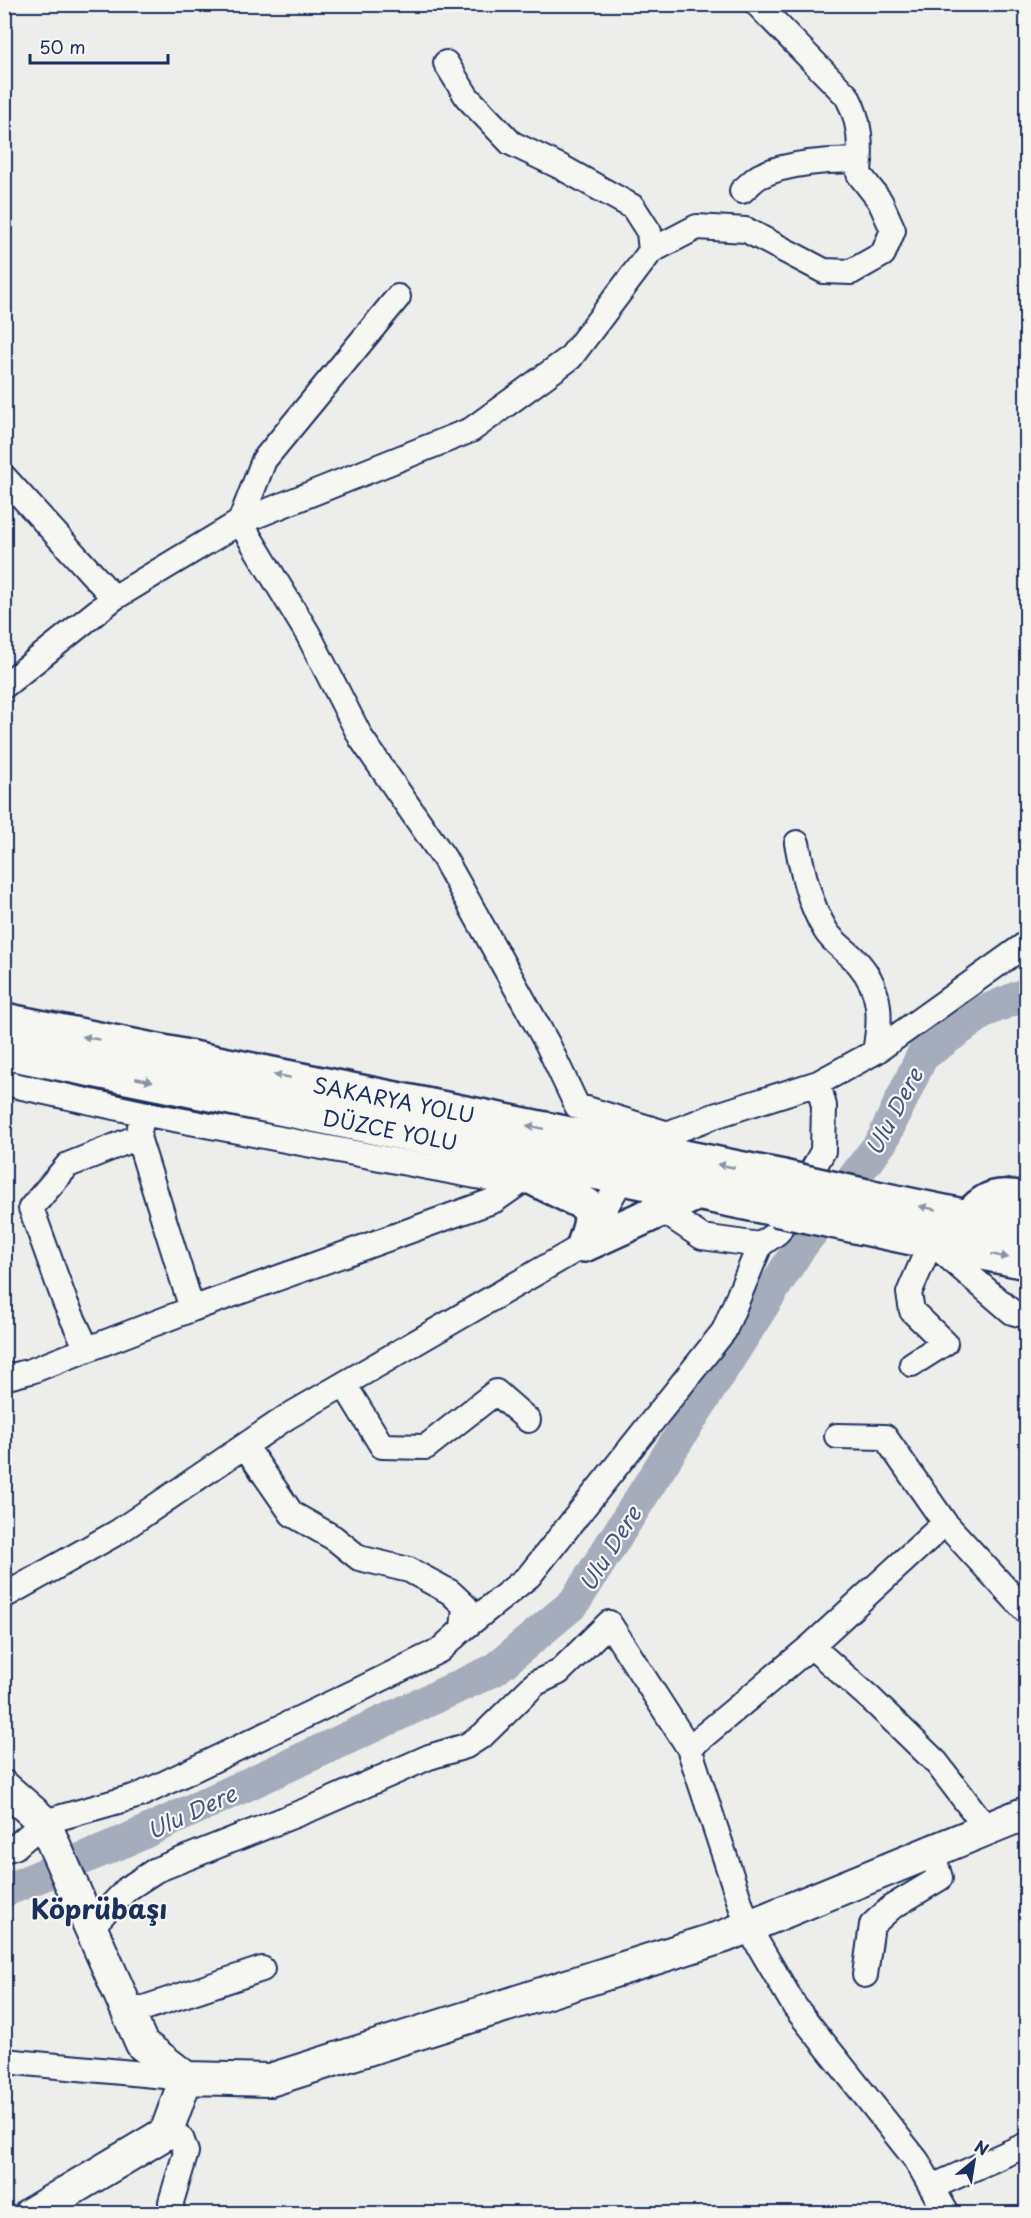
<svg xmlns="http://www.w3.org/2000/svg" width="1031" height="2218" font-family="'Playpen Sans',sans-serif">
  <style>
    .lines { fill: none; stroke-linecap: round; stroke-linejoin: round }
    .river { stroke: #a5acbc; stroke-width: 33 }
    .minor-casing { stroke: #1b2f5e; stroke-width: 28 }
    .major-casing { stroke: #1b2f5e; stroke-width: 36 }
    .highway-casing { stroke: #1b2f5e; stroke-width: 38 }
    .minor { stroke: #f6f6f2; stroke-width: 24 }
    .major { stroke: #f6f6f2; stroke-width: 32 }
    .highway { stroke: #f6f6f2; stroke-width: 33 }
    .highway-bridge-casing { stroke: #1b2f5e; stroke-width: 38; stroke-linecap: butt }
    .highway-bridge { stroke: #f6f6f2; stroke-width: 33 }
    .oneway { fill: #8892a8 }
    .labels { text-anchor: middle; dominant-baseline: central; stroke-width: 4.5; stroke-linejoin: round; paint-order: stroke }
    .street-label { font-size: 21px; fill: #1b2f5e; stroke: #f6f6f2 }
    .water-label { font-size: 22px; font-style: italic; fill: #44547a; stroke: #f6f6f2 }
    .district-label { font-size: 27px; font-weight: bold; fill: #1b2f5e; stroke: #f6f6f2 }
  </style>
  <rect width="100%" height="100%" fill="#edeeec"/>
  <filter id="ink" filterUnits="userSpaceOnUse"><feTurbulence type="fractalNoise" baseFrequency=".0167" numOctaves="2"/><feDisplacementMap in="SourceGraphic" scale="12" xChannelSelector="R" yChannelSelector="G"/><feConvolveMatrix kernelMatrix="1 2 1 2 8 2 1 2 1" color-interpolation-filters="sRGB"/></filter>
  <g filter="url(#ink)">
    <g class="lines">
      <!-- river -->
      <path class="river" d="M 4,1891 L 132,1838 L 494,1670 L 574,1603 L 798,1250 L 882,1141 L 922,1056 L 985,1011 L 1026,994"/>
      <defs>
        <path id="minor" d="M 446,63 L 467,97 L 511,143 L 561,167 L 633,207 L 649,232 L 651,251
          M 742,191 C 748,186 754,179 760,176 C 786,163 832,159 860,161
          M 398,297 L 264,460 L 240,522 L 308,634 L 361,738 L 444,858 L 547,1043 L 577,1106 L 668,1134
          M 4,477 L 114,598 L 240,522 L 471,430 L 570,358 L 651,251 L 697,227 L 746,230 L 824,271 L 851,272 L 883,254 L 893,230 L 880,201 L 859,174 C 861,145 861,122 847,96 L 757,4
          M 4,686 L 114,598
          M 797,843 C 803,874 809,903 826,931 C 834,944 849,952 859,964 C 882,991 881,1019 875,1052
          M 4,1083 L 142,1113 L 518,1184 L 533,1177
          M 141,1122 L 138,1137 L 192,1309
          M 662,1210 L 702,1237 L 760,1245
          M 87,1349 L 65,1302 L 31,1208 L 68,1165 L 138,1137
          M 912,1364 L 945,1343 L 912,1311 L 909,1293 L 931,1242 L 1012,1312 L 1026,1316
          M 4,1378 L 31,1371 L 192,1309 L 495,1200 L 518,1184
          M 344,1384 L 382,1446 L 426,1447 L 496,1392 L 528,1420
          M 837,1436 L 885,1437 L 945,1523
          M 4,1596 L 118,1532 L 287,1417 L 584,1245 L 622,1178 L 633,1147 L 714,1116 L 818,1083 L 875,1052 L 1026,944
          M 463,1629 L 529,1576 L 724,1331 L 760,1245 L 778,1232 L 823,1151 L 824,1106 L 818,1083
          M 811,1646 L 871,1699 L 936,1762 L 987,1829
          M 689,1748 L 748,1927 L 795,2007 L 917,2161 L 947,2214
          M 4,1850 L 15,1847 L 44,1822 L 140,1795 L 361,1689 L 440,1650 L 463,1629 L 465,1606 L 450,1592 L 409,1570 L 359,1558 L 334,1538 L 292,1514 L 245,1446
          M 92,1926 L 127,1889 L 156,1870 L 315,1807 L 429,1757 L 466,1746 L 483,1735 L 536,1683 L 559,1672 L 609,1623 L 689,1748 L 811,1646 L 945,1523 L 1026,1611
          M 865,1975 L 872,1925 L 892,1907 L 940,1878 L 932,1851
          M 129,2013 L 262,1969
          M 4,2061 L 186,2078
          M 166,2133 L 181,2138 L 186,2152 L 171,2202 L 172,2214
          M 932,2187 L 1026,2145"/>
        <path id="major" d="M 4,1787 L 44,1822 L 142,2044 L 186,2078 L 270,2080 L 725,1936 L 1026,1813
          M 30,2214 L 166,2133 L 186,2078"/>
        <path id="highway" d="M 4,1020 L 783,1177
          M 4,1052 L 775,1209
          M 511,1167 L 587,1205 C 595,1219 588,1231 584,1245
          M 867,1196 L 1026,1229
          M 969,1217 C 987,1195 1000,1194 1026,1199
          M 860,1227 L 1026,1262
          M 584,1245 L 698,1193"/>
      </defs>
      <!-- minor casing -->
      <use href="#minor" class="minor-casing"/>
      <!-- major casing -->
      <use href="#major" class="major-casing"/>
      <!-- highway casing -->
      <use href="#highway" class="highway-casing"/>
      <!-- minor -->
      <use href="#minor" class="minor"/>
      <!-- major -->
      <use href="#major" class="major"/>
      <!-- highway -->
      <use href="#highway" class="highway"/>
      <defs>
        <path id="highway-bridge" d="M 783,1177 L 867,1196
          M 775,1209 L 860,1227"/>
      </defs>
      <!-- highway-bridge casing -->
      <use href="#highway-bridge" class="highway-bridge-casing"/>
      <!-- highway-bridge -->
      <use href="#highway-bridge" class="highway-bridge"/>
    </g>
    <!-- one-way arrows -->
    <defs><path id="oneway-solid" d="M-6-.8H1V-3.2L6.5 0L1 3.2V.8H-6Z" transform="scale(1.5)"/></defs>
    <g class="oneway">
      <use href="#oneway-solid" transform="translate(91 1038) rotate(-169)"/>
      <use href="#oneway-solid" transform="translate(282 1076) rotate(-169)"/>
      <use href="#oneway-solid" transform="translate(144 1080) rotate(11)"/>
      <use href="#oneway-solid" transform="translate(535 1127) rotate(-169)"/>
      <use href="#oneway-solid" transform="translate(726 1166) rotate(-169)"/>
      <use href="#oneway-solid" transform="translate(928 1208) rotate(-168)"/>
      <use href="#oneway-solid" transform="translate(1000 1256) rotate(12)"/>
    </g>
  </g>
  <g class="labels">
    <!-- street labels -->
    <g class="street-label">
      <text transform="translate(394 1099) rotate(11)">SAKARYA YOLU</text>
      <text transform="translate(390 1129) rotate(11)">DÜZCE YOLU</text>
    </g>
    <!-- water labels -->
    <g class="water-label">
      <text transform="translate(893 1111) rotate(-62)">Ulu Dere</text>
      <text transform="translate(609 1548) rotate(-58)">Ulu Dere</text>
      <text transform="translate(191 1811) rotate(-25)">Ulu Dere</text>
    </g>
    <!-- district labels -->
    <g class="district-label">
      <text x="99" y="1907">Köprübaşı</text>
    </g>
  </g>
  <!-- margin -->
  <rect width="1031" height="2218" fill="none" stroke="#f6f6f2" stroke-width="24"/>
  <rect x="12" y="12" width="1007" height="2194" fill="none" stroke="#1b2f5e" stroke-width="2" filter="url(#ink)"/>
  <!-- north arrow -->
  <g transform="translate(974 2161) rotate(30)" stroke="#f6f6f2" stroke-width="4.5" paint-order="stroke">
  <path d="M0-4.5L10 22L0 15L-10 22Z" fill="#1b2f5e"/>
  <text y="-9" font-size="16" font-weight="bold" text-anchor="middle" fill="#1b2f5e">N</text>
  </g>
  <!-- scale -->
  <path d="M30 54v9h138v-9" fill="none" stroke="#1b2f5e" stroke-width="3"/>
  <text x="39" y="54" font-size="18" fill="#1b2f5e" stroke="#f6f6f2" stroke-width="4.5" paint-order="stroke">50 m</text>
</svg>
